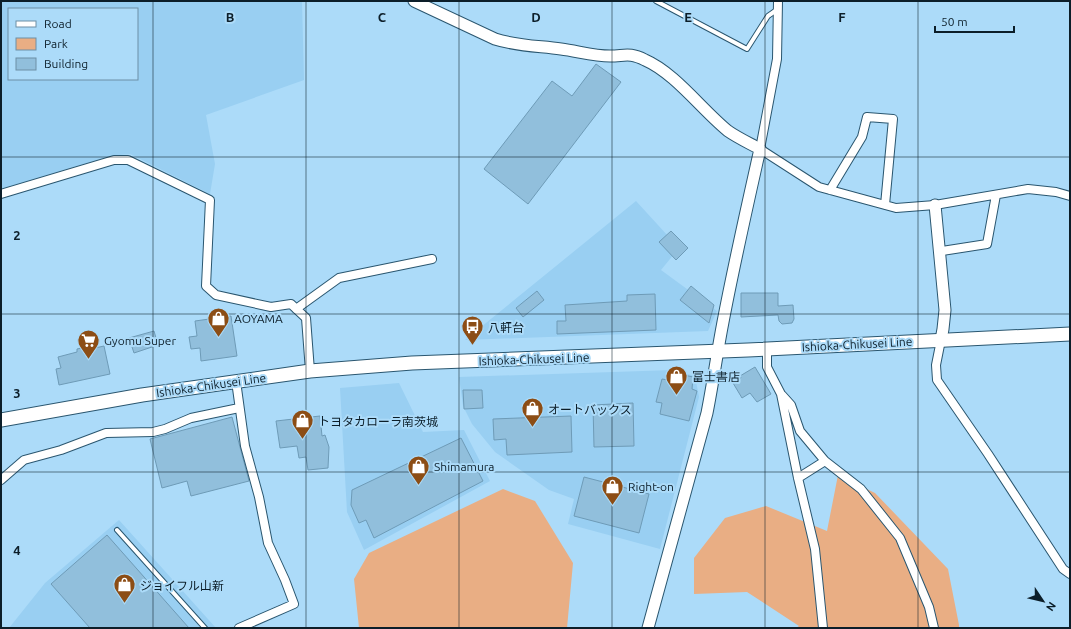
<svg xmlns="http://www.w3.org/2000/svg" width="1071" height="629" font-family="Ubuntu,'Noto Sans JP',sans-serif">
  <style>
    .built { fill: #99cff2; fill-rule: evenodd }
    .green { fill: #e9ae84 }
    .building { fill: #91bfdc; stroke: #6e9bb7 }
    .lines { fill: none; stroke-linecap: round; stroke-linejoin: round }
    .service-casing { stroke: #2a566f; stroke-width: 6 }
    .minor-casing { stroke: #2a566f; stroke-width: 10 }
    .tertiary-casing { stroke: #2a566f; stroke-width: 13 }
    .primary-casing { stroke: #2a566f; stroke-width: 15 }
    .service { stroke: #fff; stroke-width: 4 }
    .minor { stroke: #fff; stroke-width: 8 }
    .tertiary { stroke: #fff; stroke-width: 11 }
    .primary { stroke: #fff; stroke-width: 13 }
    .grid { fill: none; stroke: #0c1e29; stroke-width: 1; stroke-opacity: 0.55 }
    .labels { text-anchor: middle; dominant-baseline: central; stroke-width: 4; stroke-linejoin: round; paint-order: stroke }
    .poi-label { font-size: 12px; fill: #0c1e29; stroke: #acdbf9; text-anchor: start }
    .street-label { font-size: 12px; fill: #0c1e29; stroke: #acdbf9 }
    .grid-label { font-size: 13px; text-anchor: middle; font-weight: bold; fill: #0c1e29; stroke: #acdbf9; stroke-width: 4; stroke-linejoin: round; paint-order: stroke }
  </style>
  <rect width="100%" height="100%" fill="#acdbf9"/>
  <!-- built -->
  <path class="built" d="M 1,1 L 302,1 L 304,80 L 206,115 L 215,164 L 210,194 L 130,154 L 110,156 L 1,189 ZM 9,9 L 137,9 L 137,79 L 9,79 Z
    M 636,201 L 679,248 L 661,270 L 717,311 L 708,331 L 465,340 Z
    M 673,370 L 695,376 L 699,397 L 660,549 L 568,524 L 574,499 L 549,490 L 495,452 L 472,424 L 463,406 L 459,377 Z
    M 399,383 L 423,432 L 464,430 L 490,481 L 364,550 L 347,512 L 340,388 Z
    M 119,520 L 216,628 L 9,628 L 45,583 Z"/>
  <!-- green -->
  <path class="green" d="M 838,475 L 875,493 L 948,569 L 959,625 L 959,628 L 796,628 L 799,626 L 747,592 L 694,594 L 694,558 L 725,518 L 766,506 L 827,531 Z
    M 503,489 L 535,501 L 573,563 L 567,628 L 359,628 L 354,579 L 369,553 Z"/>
  <!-- building -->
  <path class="building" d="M 596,64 L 621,82 L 528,204 L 484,169 L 552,81 L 572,96 Z
    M 671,231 L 688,248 L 676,260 L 659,242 Z
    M 691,286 L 714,305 L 709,323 L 680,300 Z
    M 537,291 L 544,300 L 523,317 L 516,308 Z
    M 741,293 L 778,293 L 778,306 L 793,305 L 794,319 L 792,323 L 782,324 L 779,321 L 778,315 L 741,317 Z
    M 655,294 L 656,330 L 557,334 L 557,321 L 566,321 L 565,305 L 627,301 L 627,295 Z
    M 231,316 L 237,356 L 201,361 L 200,348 L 191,349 L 189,337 L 197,336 L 195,321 Z
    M 154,331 L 158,345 L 134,353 L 129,338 Z
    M 95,345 L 95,348 L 104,346 L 110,374 L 59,385 L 56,369 L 61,368 L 58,357 L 77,352 L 77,349 Z
    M 755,367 L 771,394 L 757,402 L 750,393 L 742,398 L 733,383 L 741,378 L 740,376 Z
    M 670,372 L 693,377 L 692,389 L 697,391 L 689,421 L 660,414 L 662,403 L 656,402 L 662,379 L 668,380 Z
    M 463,390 L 482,390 L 483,408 L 464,409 Z
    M 633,403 L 634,446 L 594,447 L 593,405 Z
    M 320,416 L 322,436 L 325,435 L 329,447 L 328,468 L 308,470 L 306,457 L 299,458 L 297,446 L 280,448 L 276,421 Z
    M 571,416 L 572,452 L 507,455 L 506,439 L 494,440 L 493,419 Z
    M 232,417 L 249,481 L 191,496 L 187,481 L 162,488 L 150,439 Z
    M 461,438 L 483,481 L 374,538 L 366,520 L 359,523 L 351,505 L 352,490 Z
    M 584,477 L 649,494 L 639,533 L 574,516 Z
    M 107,535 L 189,628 L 90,628 L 51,584 Z"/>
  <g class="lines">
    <defs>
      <path id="service" d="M 656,1 L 747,49 L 768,16 L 778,9
        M 117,530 L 205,628"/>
      <path id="minor" d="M 778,1 L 777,59 L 760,149 L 819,187 L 896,208 L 935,205 L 1028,189 L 1056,192 L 1070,196
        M 830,190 L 862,137 L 867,117 L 893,119 L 885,205
        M 1,194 L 114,160 L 128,160 L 210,200 L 206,286 L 216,295 L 271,307 L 291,304 L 306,318 L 310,371
        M 942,251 L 987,244 L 996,195
        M 296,309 L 339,278 L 432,259
        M 941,340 L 936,365 L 937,380 L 988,454 L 1063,569 L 1070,574
        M 767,349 L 767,367 L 781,394 L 798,478 L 815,549 L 823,628
        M 236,381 L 245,446 L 259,497 L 268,543 L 285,580 L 294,604 L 239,628
        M 782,395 L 791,405 L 800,431 L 825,461 L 861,489 L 900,538 L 929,607 L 934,628
        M 798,478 L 825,461
        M 1,480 L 24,460 L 61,450 L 106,433 L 153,432 L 165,429 L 191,418 L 239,408"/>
      <path id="tertiary" d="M 414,1 L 495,39 C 517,46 539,46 561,49 C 577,51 594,56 610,56 C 625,56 629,52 645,60 C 675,73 702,110 728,131 C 738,138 749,143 760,149 C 747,207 734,264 723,322 C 717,353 713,383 707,413 L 648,628
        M 935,205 L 945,310 L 943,329 L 941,340"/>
      <path id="primary" d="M 1,420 L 142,395 L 310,371 L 412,363 L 748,350 L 1070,334"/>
    </defs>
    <!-- service casing -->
    <use href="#service" class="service-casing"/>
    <!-- minor casing -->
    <use href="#minor" class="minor-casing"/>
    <!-- tertiary casing -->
    <use href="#tertiary" class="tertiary-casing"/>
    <!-- primary casing -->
    <use href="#primary" class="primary-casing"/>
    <!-- service -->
    <use href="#service" class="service"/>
    <!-- minor -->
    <use href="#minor" class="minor"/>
    <!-- tertiary -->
    <use href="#tertiary" class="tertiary"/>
    <!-- primary -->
    <use href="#primary" class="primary"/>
  </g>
  <!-- grid -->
  <path class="grid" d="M 153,1 L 153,628M 306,1 L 306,628M 459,1 L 459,628M 612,1 L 612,628M 765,1 L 765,628M 918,1 L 918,628M 1,157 L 1070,157M 1,314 L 1070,314M 1,472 L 1070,472"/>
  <!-- icons -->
  <defs>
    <symbol id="shop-pin" viewBox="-11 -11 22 30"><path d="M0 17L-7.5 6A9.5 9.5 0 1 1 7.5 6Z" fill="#8c4d15" stroke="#acdbf9"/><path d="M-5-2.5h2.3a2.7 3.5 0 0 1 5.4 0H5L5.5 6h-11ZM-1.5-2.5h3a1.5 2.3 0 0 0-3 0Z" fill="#fff"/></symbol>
    <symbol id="bus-pin" viewBox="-11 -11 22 30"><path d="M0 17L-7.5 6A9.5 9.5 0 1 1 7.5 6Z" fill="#8c4d15" stroke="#acdbf9"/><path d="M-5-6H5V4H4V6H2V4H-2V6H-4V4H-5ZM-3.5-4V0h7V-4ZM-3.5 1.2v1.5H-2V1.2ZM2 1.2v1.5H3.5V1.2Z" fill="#fff"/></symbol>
    <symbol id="supermarket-pin" viewBox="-11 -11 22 30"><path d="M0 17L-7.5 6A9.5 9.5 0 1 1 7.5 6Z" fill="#8c4d15" stroke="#acdbf9"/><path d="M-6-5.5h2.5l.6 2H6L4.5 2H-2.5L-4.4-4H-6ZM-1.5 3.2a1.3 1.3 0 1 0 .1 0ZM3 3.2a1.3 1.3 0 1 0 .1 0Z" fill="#fff"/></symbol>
  </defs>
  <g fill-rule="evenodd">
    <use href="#shop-pin" x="206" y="306" width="25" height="34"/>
    <use href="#bus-pin" x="460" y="314" width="25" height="34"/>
    <use href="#supermarket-pin" x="76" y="328" width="25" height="34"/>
    <use href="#shop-pin" x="664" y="364" width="25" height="34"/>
    <use href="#shop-pin" x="520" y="396" width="25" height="34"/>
    <use href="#shop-pin" x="290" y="408" width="25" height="34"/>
    <use href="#shop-pin" x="406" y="454" width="25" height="34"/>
    <use href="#shop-pin" x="600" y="474" width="25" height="34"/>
    <use href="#shop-pin" x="112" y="572" width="25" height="34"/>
  </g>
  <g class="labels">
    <!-- poi labels -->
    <g class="poi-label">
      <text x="234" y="318">AOYAMA</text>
      <text x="488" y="327">八軒台</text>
      <text x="104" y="340">Gyomu Super</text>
      <text x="692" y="376">富士書店</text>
      <text x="548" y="409">オートバックス</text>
      <text x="318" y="421">トヨタカローラ南茨城</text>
      <text x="434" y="466">Shimamura</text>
      <text x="628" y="486">Right-on</text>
      <text x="140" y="585">ジョイフル山新</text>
    </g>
    <!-- street labels -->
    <g class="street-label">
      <text transform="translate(857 344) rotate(-3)">Ishioka-Chikusei Line</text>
      <text transform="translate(534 359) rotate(-2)">Ishioka-Chikusei Line</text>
      <text transform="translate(211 385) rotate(-8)">Ishioka-Chikusei Line</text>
    </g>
  </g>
  <g class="grid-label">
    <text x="230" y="22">B</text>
    <text x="382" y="22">C</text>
    <text x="536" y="22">D</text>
    <text x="688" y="22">E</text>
    <text x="842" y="22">F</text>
    <text x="17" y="240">2</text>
    <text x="17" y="398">3</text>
    <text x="17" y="555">4</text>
  </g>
  <!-- border -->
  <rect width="1071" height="629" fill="none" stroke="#0c1e29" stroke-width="4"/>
  <!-- legend -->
  <rect x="8" y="8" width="130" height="72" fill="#acdbf9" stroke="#6c8fa6"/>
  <rect x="16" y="21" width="20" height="6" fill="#ffffff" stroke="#6c8fa6"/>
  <text x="44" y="28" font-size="12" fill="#0c1e29">Road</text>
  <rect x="16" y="38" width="20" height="12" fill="#e9ae84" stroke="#6c8fa6"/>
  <text x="44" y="48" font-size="12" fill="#0c1e29">Park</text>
  <rect x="16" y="58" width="20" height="12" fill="#91bfdc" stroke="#6c8fa6"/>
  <text x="44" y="68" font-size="12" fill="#0c1e29">Building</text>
  <!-- north arrow -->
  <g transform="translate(1043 601) rotate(125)" stroke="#acdbf9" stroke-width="3" paint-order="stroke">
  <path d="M0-3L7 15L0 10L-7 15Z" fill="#0c1e29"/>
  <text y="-6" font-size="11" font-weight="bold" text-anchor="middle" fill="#0c1e29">N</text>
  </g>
  <!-- scale -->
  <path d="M935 26v6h79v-6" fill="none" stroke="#0c1e29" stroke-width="2"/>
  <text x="941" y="26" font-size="12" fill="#0c1e29" stroke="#acdbf9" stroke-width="3" paint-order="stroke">50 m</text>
</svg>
